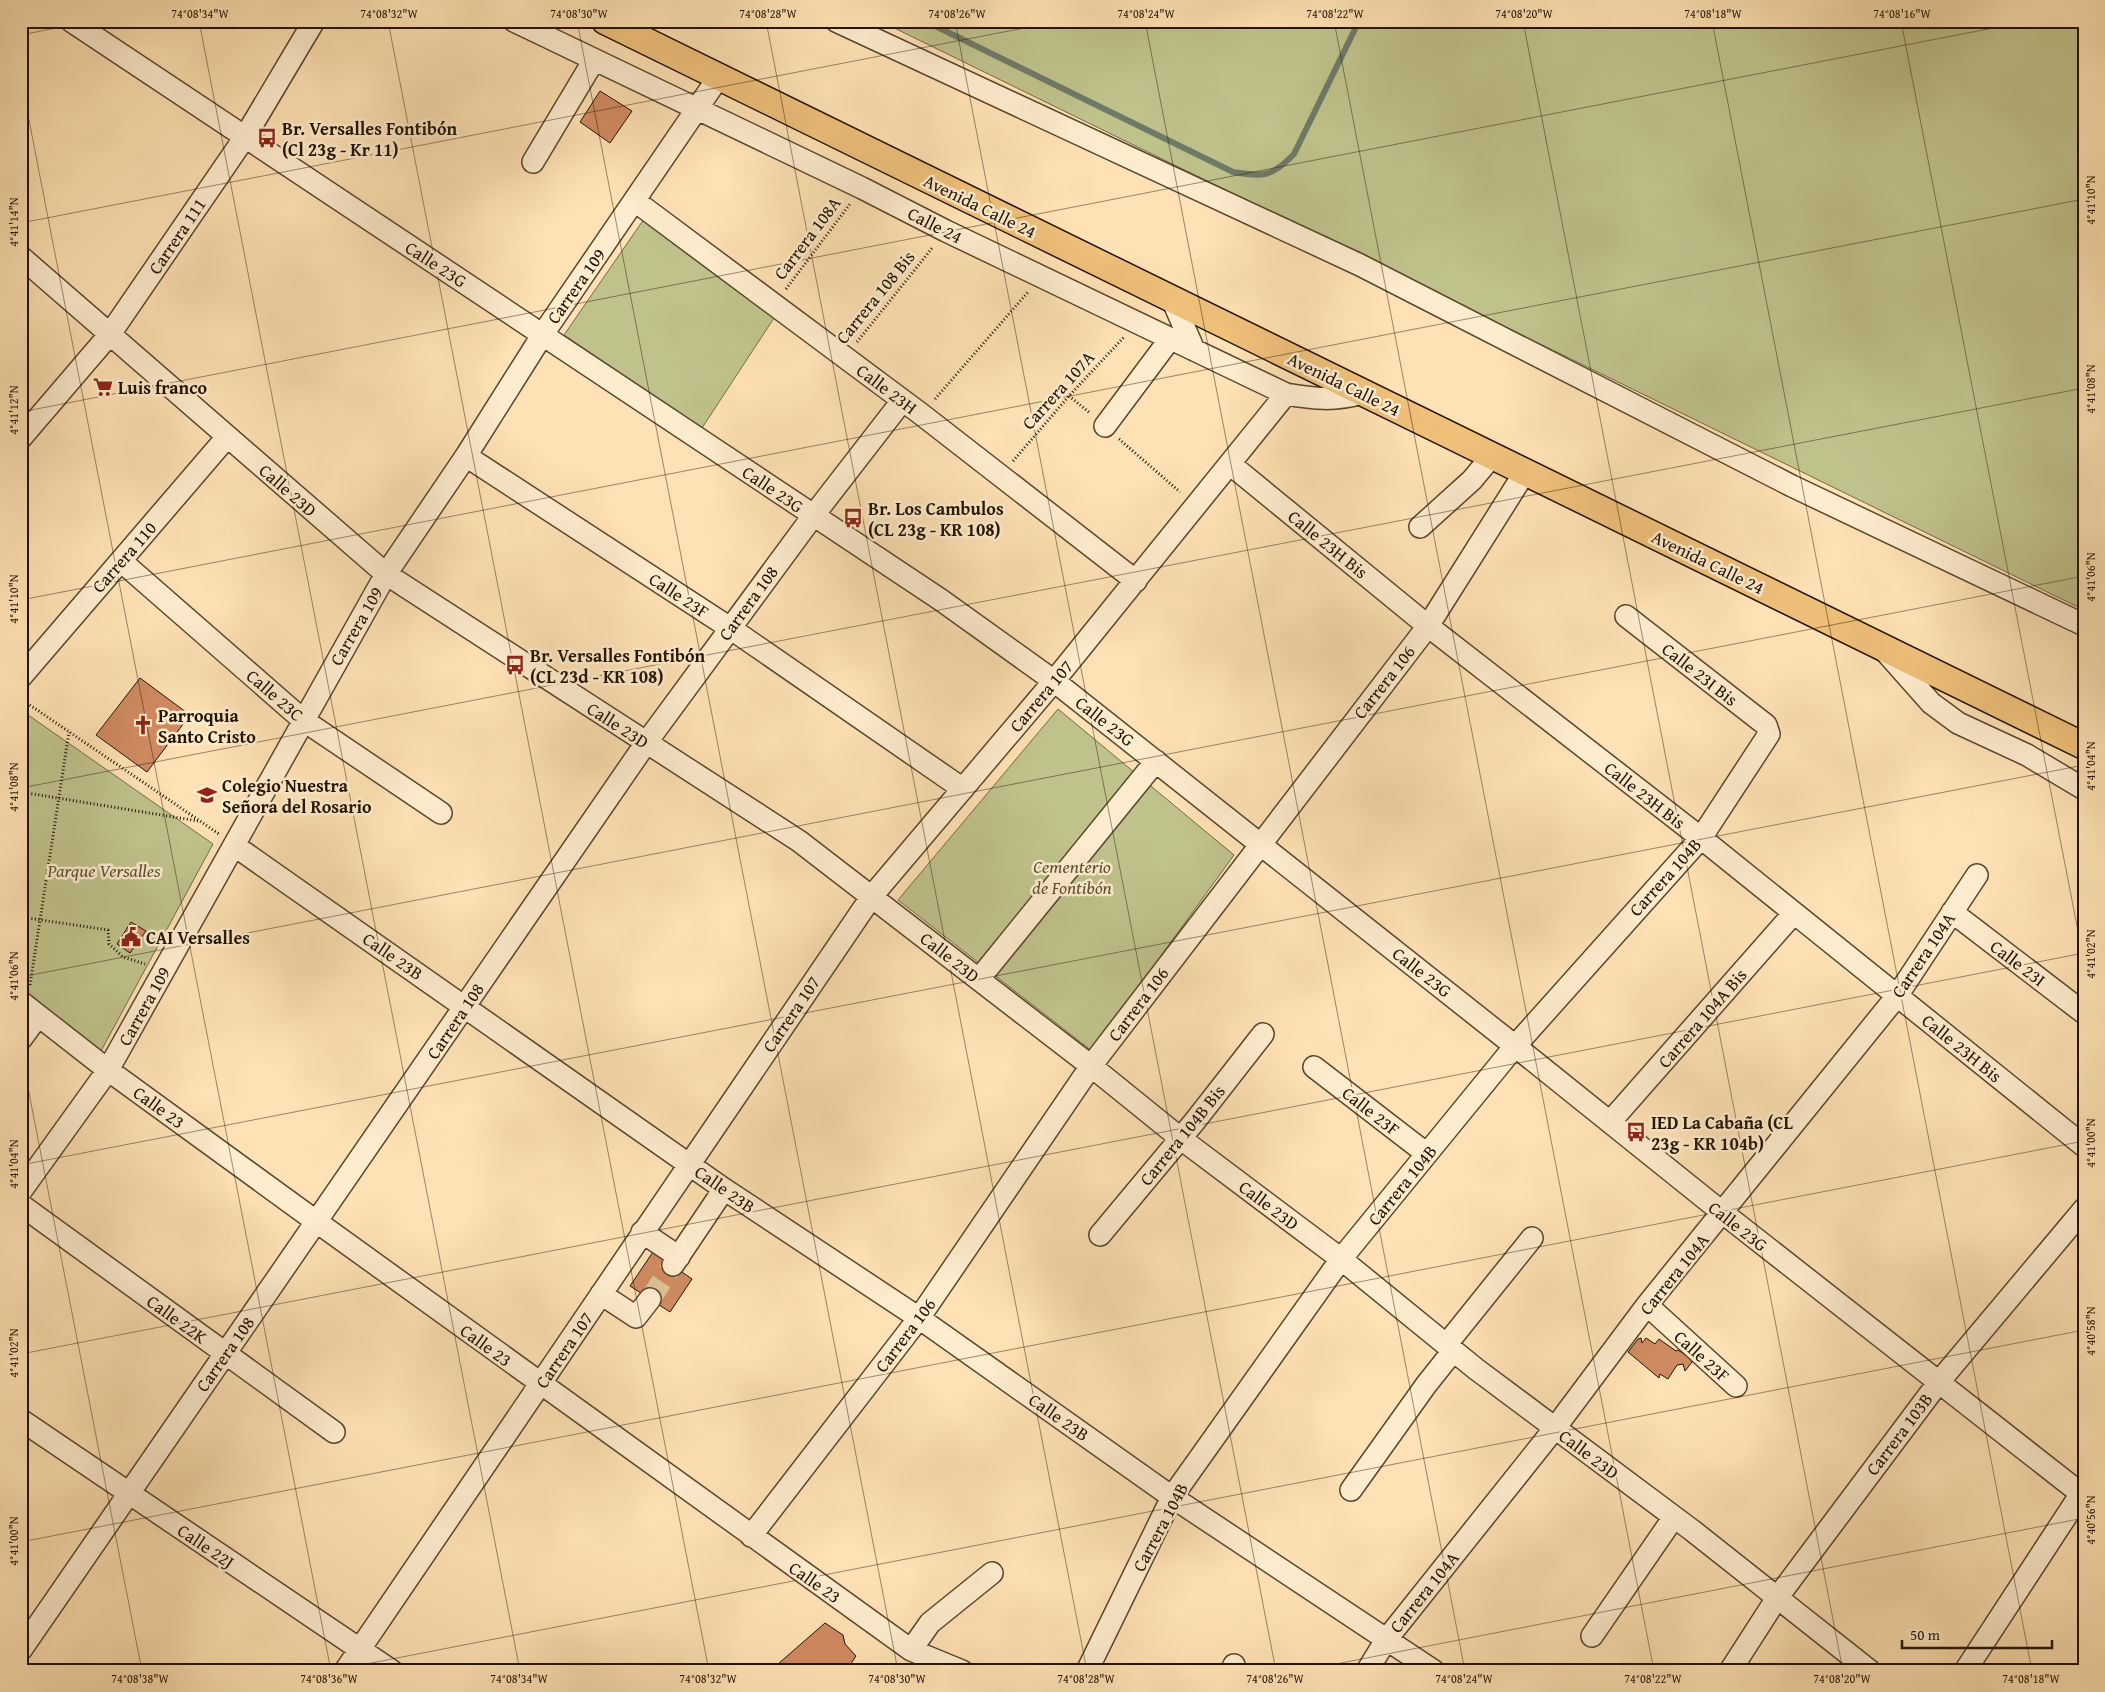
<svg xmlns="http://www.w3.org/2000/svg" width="2105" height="1692" font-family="'Gentium Book Plus',serif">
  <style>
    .green { fill: #c0c28c; stroke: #716a46 }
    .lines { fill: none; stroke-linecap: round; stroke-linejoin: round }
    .stream { stroke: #6e7a68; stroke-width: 6 }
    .building { fill: #d08a61; stroke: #221300 }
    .minor-tunnel { stroke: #ddc299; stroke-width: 21; stroke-dasharray: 21 11; stroke-linecap: butt }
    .minor-casing { stroke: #59462d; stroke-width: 24 }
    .major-casing { stroke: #221300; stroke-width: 29 }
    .path { stroke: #221300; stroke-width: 3; stroke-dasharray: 1 2.5; stroke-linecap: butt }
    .minor { stroke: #feecce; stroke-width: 21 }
    .major { stroke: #efc07a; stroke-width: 26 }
    .ticks { fill: none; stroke: #221300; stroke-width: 1; stroke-opacity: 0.45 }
    .labels { text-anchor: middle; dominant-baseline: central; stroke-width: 5; stroke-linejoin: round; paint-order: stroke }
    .poi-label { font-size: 18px; font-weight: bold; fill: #221300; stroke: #feecce; text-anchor: start }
    .street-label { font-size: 18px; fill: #221300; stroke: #feecce }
    .park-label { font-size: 18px; font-style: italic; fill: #595031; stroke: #feecce }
    .neatline { fill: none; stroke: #221300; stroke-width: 2 }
    .ticks-label { font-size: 12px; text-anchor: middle; fill: #221300 }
  </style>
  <rect width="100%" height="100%" fill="#fee1b4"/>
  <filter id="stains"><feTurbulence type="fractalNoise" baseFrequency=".004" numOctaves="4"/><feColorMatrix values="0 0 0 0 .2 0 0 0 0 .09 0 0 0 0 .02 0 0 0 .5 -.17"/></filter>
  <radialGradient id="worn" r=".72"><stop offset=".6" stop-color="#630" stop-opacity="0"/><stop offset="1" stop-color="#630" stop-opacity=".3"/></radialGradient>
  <!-- green -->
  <path class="green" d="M 880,21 L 2084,21 L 2084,610 Z
    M 644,219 L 774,318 L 702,428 L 564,335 Z
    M 1058,709 L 1234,855 L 1092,1051 L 898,900 Z
    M 21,710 L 213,844 L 101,1051 L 21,988 Z"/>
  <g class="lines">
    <!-- stream -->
    <path class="stream" d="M 925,21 L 1233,172 C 1264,177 1272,177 1294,154 L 1359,21"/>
  </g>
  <!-- building -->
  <path class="building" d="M 600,91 L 632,111 L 610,143 L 580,122 Z
    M 140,678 L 190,715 L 147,772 L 96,735 Z
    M 131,922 L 146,931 L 130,953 L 117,944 Z
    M 653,1252 L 692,1279 L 670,1312 L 630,1286 Z
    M 1641,1338 L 1642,1343 L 1646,1338 L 1655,1344 L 1659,1339 L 1676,1351 L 1678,1350 L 1687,1356 L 1689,1355 L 1692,1362 L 1685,1371 L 1683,1364 L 1677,1365 L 1668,1379 L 1660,1374 L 1659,1378 L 1628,1352 L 1638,1339 Z
    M 825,1623 L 843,1635 L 845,1644 L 856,1656 L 846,1671 L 770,1671 Z"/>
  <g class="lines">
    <!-- minor-tunnel -->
    <path class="minor-tunnel" d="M 650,1299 L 673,1265"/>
    <defs>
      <path id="minor" d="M 71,21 L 941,600 L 1054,681 L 1515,1046 L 1723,1213 L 2084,1496
        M 514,21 L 862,188 L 946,231 L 1286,394 C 1314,399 1335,401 1363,393
        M 836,21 L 1360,265 L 1792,486 L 2084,625
        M 533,162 L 594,60
        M 635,201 L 921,414 L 1136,581
        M 21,257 L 386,574 L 799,841 L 1091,1066 L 1180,1138 L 1341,1259 L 1476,1369 L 1693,1531 L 1870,1671
        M 1172,299 L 1194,350
        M 1105,426 L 1170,339
        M 21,438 L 110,334 L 245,137 L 314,21
        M 466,456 L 730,628 L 963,789
        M 1230,464 L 1428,626 L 1701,838 L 2084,1146
        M 1420,527 L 1472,480 L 1492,456
        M 121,561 L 303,720 L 441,813
        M 1884,650 L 1931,703 L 1958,723 L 2027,755 L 2084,789
        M 21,677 L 227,437
        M 235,846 L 724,1189 L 919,1318 L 1172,1497 L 1434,1671
        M 1952,912 L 2084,1013
        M 979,979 L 1156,761
        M 21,1002 L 108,1070 L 317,1222 L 911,1650 L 962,1671
        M 21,1039 L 38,1016
        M 1314,1067 L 1427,1154
        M 1610,1122 L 1794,913
        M 21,1191 L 108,1070 L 386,574 L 466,456 L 543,334 L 718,78
        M 21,1205 L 334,1432
        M 642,1232 L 679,1257
        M 1100,1235 L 1195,1121 L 1263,1034
        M 673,1265 L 724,1189
        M 601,1294 L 636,1317 L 650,1299
        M 1647,1305 L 1736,1386
        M 1446,1345 L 1532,1238
        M 21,1420 L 392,1671
        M 1351,1490 L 1426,1385 L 1453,1351
        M 751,1536 L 919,1318 L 1091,1066 L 1428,626 L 1525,472
        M 1592,1636 L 1674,1517
        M 21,1650 L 646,743 L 813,516 L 902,401
        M 911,1650 L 930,1623 L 992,1573
        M 345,1671 L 872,896 L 1054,681 L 1286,394
        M 1087,1671 L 1172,1497 L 1341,1259 L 1515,1046 L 1701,838 L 1769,734 L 1766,725 L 1626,616
        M 1231,1671 L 1234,1665
        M 1367,1671 L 1386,1640 L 1555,1428 L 1647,1305 L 1897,996 L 1977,875
        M 1730,1671 L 1777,1598 L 1938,1383 L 2084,1209
        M 1965,1671 L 2084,1489"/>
      <path id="major" d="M 605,21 L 2084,746"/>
    </defs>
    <!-- minor casing -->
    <use href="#minor" class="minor-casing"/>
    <!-- major casing -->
    <use href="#major" class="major-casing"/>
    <!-- path -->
    <path class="path" d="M 786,289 L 850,204
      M 857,342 L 933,247
      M 1069,396 L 1090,413
      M 935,399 L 1028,292
      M 1119,439 L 1180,492
      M 1013,461 L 1069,396 L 1124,337
      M 21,699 L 219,834
      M 21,792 L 198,821
      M 21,917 L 108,930 L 109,944 L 123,957 L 145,964
      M 30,985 L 69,732"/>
    <!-- minor -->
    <use href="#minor" class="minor"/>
    <!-- major -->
    <use href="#major" class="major"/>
  </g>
  <!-- ticks -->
  <path class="ticks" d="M 199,21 L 520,1671M 388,21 L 709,1671M 577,21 L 898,1671M 766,21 L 1087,1671M 955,21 L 1276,1671M 1145,21 L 1465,1671M 1334,21 L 1654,1671M 1523,21 L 1843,1671M 1712,21 L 2032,1671M 1901,21 L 2084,962M 21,35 L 90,21M 21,79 L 331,1671M 21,223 L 1060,21M 21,412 L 2029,21M 21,600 L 2084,199M 21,788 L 2084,388M 21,977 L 2084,576M 21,1052 L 142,1671M 21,1165 L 2084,765M 21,1354 L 2084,953M 21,1542 L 2084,1141M 330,1671 L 2084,1330M 1300,1671 L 2084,1518"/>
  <!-- icons -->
  <defs>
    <symbol id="bus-bare" viewBox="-9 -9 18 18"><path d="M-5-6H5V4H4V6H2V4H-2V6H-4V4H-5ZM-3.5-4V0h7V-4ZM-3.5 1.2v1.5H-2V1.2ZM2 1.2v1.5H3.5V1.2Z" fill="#8f2418" stroke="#feecce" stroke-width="2.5" paint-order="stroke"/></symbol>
    <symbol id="supermarket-bare" viewBox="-9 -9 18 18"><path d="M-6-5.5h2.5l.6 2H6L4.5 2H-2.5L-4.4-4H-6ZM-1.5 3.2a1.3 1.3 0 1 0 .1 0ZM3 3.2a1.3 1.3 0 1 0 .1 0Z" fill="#8f2418" stroke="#feecce" stroke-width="2.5" paint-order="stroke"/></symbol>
    <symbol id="church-bare" viewBox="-9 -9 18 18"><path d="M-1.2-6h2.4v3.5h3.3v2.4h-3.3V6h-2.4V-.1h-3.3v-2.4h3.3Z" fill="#8f2418" stroke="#feecce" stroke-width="2.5" paint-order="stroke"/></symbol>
    <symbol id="school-bare" viewBox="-9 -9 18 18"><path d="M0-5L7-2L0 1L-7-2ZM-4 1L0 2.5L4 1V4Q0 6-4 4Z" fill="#8f2418" stroke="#feecce" stroke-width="2.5" paint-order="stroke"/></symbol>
    <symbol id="civic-bare" viewBox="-9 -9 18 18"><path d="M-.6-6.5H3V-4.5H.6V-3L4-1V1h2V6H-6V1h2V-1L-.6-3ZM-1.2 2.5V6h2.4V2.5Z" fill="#8f2418" stroke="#feecce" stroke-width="2.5" paint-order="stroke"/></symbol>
  </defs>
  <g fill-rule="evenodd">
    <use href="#bus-bare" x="253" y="124" width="28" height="28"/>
    <use href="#supermarket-bare" x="89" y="373" width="28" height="28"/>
    <use href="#bus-bare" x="839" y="504" width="28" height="28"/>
    <use href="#bus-bare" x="501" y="651" width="28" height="28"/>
    <use href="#church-bare" x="129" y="711" width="28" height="28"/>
    <use href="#school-bare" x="193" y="781" width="28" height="28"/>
    <use href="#civic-bare" x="117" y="923" width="28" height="28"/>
    <use href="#bus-bare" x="1622" y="1118" width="28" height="28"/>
  </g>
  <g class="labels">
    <!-- poi labels -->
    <g class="poi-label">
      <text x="282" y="128">Br. Versalles Fontibón<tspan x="282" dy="21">(Cl 23g - Kr 11)</tspan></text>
      <text x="118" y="387">Luis franco</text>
      <text x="868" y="508">Br. Los Cambulos<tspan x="868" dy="21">(CL 23g - KR 108)</tspan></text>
      <text x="530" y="655">Br. Versalles Fontibón<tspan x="530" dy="21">(CL 23d - KR 108)</tspan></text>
      <text x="158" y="715">Parroquia<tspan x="158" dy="21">Santo Cristo</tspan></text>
      <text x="222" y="785">Colegio Nuestra<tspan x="222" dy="21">Señora del Rosario</tspan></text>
      <text x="146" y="937">CAI Versalles</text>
      <text x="1651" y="1122">IED La Cabaña (CL<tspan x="1651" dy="21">23g - KR 104b)</tspan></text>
    </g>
    <!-- street labels -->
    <g class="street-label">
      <text transform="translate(980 206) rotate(26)">Avenida Calle 24</text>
      <text transform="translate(935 225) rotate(27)">Calle 24</text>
      <text transform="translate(177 236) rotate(-56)">Carrera 111</text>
      <text transform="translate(807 238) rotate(-53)">Carrera 108A</text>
      <text transform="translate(436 264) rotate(33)">Calle 23G</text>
      <text transform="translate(576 286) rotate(-55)">Carrera 109</text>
      <text transform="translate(875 297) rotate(-51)">Carrera 108 Bis</text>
      <text transform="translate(1344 384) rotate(26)">Avenida Calle 24</text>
      <text transform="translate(887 389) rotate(37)">Calle 23H</text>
      <text transform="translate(1058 390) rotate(-48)">Carrera 107A</text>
      <text transform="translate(773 489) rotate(34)">Calle 23G</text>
      <text transform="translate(288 490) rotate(41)">Calle 23D</text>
      <text transform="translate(1328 544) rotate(39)">Calle 23H Bis</text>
      <text transform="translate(124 557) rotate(-49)">Carrera 110</text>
      <text transform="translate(1708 562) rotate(26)">Avenida Calle 24</text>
      <text transform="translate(679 595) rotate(33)">Calle 23F</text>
      <text transform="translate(748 603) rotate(-54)">Carrera 108</text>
      <text transform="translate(356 626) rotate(-60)">Carrera 109</text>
      <text transform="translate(1700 674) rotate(38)">Calle 23I Bis</text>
      <text transform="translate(1384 682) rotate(-52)">Carrera 106</text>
      <text transform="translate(275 695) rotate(41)">Calle 23C</text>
      <text transform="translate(1041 696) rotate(-50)">Carrera 107</text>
      <text transform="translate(1105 721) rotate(38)">Calle 23G</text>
      <text transform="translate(618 725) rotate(33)">Calle 23D</text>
      <text transform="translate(1645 795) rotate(38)">Calle 23H Bis</text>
      <text transform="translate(1665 877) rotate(-48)">Carrera 104B</text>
      <text transform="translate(1923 955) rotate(-56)">Carrera 104A</text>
      <text transform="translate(393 956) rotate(35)">Calle 23B</text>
      <text transform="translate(950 957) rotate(38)">Calle 23D</text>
      <text transform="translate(2018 963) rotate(37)">Calle 23I</text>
      <text transform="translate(1422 972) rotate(38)">Calle 23G</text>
      <text transform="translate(1138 1004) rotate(-53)">Carrera 106</text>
      <text transform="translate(144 1006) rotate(-61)">Carrera 109</text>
      <text transform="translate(791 1014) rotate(-56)">Carrera 107</text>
      <text transform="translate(1702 1018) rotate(-49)">Carrera 104A Bis</text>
      <text transform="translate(455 1021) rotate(-56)">Carrera 108</text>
      <text transform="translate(1962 1048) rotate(39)">Calle 23H Bis</text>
      <text transform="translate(159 1107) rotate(36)">Calle 23</text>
      <text transform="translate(1371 1111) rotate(38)">Calle 23F</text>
      <text transform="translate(1182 1135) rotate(-51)">Carrera 104B Bis</text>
      <text transform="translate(1402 1185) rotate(-51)">Carrera 104B</text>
      <text transform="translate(725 1189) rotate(35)">Calle 23B</text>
      <text transform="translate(1269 1205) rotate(37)">Calle 23D</text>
      <text transform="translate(1738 1226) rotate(38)">Calle 23G</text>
      <text transform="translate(1674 1274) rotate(-51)">Carrera 104A</text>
      <text transform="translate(177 1319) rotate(36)">Calle 22K</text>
      <text transform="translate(905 1335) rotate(-53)">Carrera 106</text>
      <text transform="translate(486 1345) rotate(36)">Calle 23</text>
      <text transform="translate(564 1350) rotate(-56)">Carrera 107</text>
      <text transform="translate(225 1354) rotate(-55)">Carrera 108</text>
      <text transform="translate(1702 1356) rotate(42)">Calle 23F</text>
      <text transform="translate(1059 1417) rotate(35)">Calle 23B</text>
      <text transform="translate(1899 1434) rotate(-53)">Carrera 103B</text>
      <text transform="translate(1589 1454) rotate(37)">Calle 23D</text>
      <text transform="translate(1160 1527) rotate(-62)">Carrera 104B</text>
      <text transform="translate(206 1546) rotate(34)">Calle 22J</text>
      <text transform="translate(815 1582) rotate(35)">Calle 23</text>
      <text transform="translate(1424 1592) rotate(-51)">Carrera 104A</text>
    </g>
    <!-- park labels -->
    <g class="park-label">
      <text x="1072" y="866">Cementerio<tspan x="1072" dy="21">de Fontibón</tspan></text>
      <text x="104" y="870">Parque Versalles</text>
    </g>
  </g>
  <!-- margin -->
  <rect width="2105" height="1692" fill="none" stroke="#fee1b4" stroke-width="55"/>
  <!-- scale -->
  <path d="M1902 1640v8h150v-8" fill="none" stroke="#221300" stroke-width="2.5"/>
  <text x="1910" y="1640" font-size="15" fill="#221300" stroke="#feecce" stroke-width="4" paint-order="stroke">50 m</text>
  <rect x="28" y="28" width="2050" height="1636" class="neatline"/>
  <g class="ticks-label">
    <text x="200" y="18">74°08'34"W</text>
    <text x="389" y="18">74°08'32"W</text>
    <text x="579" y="18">74°08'30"W</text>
    <text x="768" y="18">74°08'28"W</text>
    <text x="957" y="18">74°08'26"W</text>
    <text x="1146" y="18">74°08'24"W</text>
    <text x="1335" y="18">74°08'22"W</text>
    <text x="1524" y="18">74°08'20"W</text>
    <text x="1713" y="18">74°08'18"W</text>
    <text x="1902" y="18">74°08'16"W</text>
    <text transform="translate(2091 200) rotate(-90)" y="4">4°41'10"N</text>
    <text transform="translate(14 222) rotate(-90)" y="4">4°41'14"N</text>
    <text transform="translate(2091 389) rotate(-90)" y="4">4°41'08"N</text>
    <text transform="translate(14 410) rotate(-90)" y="4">4°41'12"N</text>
    <text transform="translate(2091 577) rotate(-90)" y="4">4°41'06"N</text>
    <text transform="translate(14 599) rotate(-90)" y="4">4°41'10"N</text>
    <text transform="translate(2091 766) rotate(-90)" y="4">4°41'04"N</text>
    <text transform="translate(14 787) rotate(-90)" y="4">4°41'08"N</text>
    <text transform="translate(2091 954) rotate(-90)" y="4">4°41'02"N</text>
    <text transform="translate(14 976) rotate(-90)" y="4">4°41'06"N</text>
    <text transform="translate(2091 1143) rotate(-90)" y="4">4°41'00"N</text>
    <text transform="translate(14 1164) rotate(-90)" y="4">4°41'04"N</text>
    <text transform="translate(2091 1331) rotate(-90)" y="4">4°40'58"N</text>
    <text transform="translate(14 1353) rotate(-90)" y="4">4°41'02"N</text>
    <text transform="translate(2091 1520) rotate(-90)" y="4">4°40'56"N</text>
    <text transform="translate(14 1541) rotate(-90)" y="4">4°41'00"N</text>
    <text x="140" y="1683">74°08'38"W</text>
    <text x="329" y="1683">74°08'36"W</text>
    <text x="519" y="1683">74°08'34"W</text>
    <text x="708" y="1683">74°08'32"W</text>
    <text x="897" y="1683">74°08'30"W</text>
    <text x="1086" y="1683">74°08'28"W</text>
    <text x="1275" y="1683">74°08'26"W</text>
    <text x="1464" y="1683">74°08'24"W</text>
    <text x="1653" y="1683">74°08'22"W</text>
    <text x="1842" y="1683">74°08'20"W</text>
    <text x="2031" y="1683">74°08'18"W</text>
  </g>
  <rect width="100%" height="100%" filter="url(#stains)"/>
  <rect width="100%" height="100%" fill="url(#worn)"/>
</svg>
